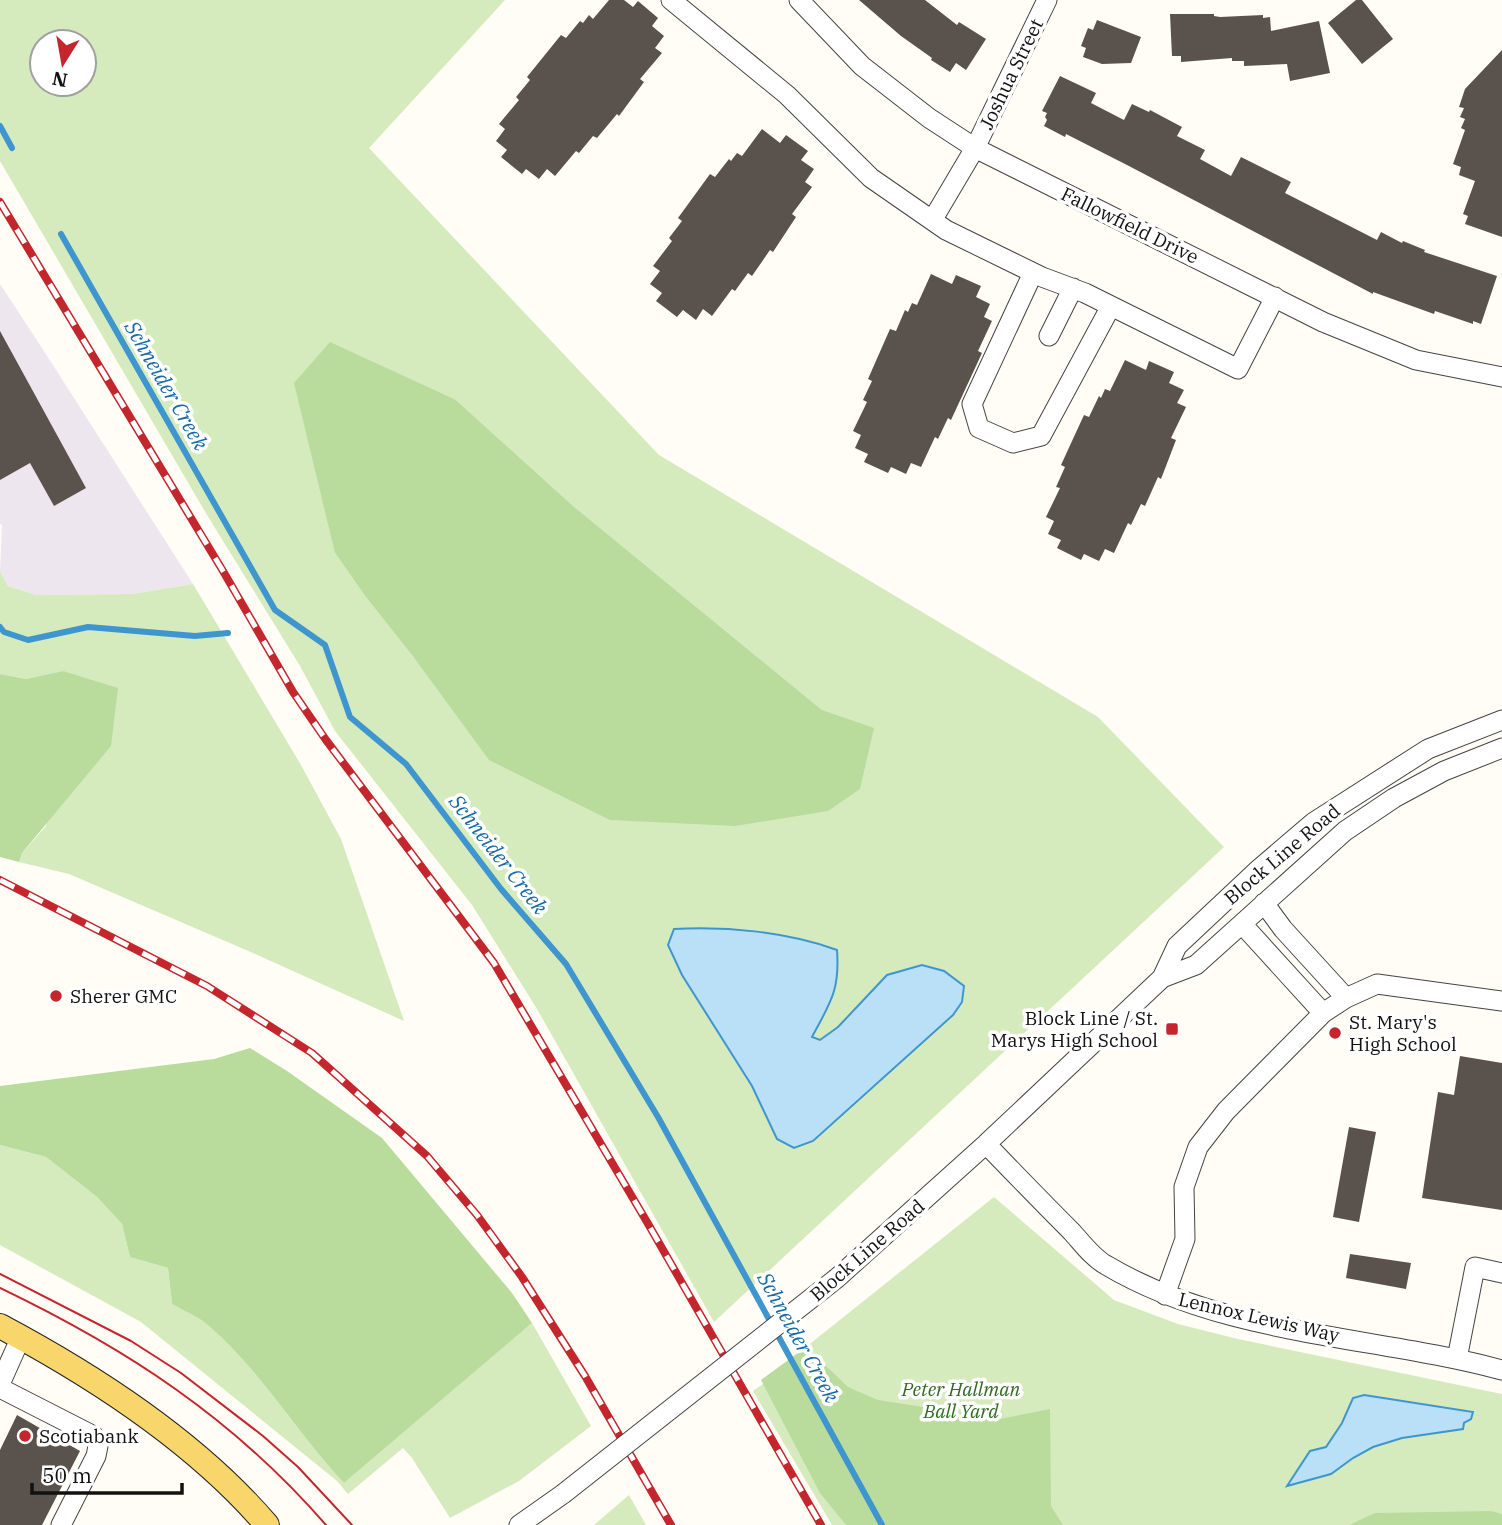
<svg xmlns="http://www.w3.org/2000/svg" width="1502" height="1525" font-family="'IBM Plex Serif',serif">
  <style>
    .industrial { fill: #eee6ef }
    .green { fill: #d5ebbd; fill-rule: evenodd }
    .forest { fill: #b9dc9c }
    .water { fill: #b9e0f7; stroke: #3f96cf; stroke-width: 2 }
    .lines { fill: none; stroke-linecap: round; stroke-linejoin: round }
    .stream { stroke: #3f96cf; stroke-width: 6 }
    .building { fill: #5a524d }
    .minor-casing { stroke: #444; stroke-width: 21 }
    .major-casing { stroke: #222; stroke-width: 26 }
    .minor { stroke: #fff; stroke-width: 19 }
    .major { stroke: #f9d66b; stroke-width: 24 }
    .tram { stroke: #c4262e; stroke-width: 2 }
    .rail-casing { stroke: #c4262e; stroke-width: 8 }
    .rail { stroke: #fff; stroke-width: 5; stroke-dasharray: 16; stroke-linecap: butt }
    .minor-bridge-casing { stroke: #444; stroke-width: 21; stroke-linecap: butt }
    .minor-bridge { stroke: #fff; stroke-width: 19 }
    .poi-dot { fill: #c4262e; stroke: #fff; stroke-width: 2.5 }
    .labels { text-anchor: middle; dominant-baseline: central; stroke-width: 7; stroke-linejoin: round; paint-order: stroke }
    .street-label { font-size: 19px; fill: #111; stroke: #fff }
    .poi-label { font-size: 19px; fill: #111; stroke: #fff; text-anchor: start }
    .park-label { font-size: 19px; font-style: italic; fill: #2f6b1f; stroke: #fff }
    .water-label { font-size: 21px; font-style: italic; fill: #1768a6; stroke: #fff }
  </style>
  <rect width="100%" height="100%" fill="#fffdf5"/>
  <!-- industrial -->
  <path class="industrial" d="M 0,284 L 42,348 L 193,584 L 132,594 L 36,595 L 8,586 L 0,571 L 2,525 L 0,524 Z"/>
  <!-- green -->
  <path class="green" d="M 0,0 L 505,0 L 369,148 L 659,455 L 1098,717 L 1224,847 L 714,1322 L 537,1009 L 472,905 L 335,731 L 300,666 L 207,515 L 0,161 ZM 42,42 L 84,42 L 84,84 L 42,84 ZM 456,400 L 572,505 L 822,710 L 415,659 L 365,596 L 335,553 Z
    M 0,571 L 8,586 L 36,595 L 132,594 L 193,584 L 301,765 L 341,839 L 404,1021 L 253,953 L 69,874 L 19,862 L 22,853 L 46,826 L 64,671 L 26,679 L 0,674 Z
    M 0,1145 L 46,1157 L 97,1197 L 122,1224 L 130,1257 L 168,1268 L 172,1304 C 184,1311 199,1317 209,1326 C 261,1371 297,1433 344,1483 L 532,1323 L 591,1426 L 519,1481 L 450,1518 L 412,1458 L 403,1448 L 348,1494 L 337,1481 L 141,1322 L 0,1245 Z
    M 994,1197 L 1114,1300 L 1178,1324 L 1238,1339 L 1502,1394 L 1502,1525 L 832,1525 L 753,1391 L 810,1351 L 806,1347 Z
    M 629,1495 L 646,1525 L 594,1525 Z"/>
  <!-- forest -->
  <path class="forest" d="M 330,342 L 456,400 L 572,505 L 822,710 L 874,728 L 860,789 L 828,811 L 735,826 L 610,820 L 489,760 L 415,659 L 365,596 L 335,553 L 294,383 Z
    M 63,671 L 118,688 L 111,746 L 22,853 L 19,862 L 0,857 L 0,674 L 26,679 Z
    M 250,1048 L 287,1071 L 382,1138 L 512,1293 L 532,1323 L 344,1483 C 297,1433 261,1371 209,1326 C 199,1317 184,1311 172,1304 L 168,1268 L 130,1257 L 122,1224 L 97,1197 L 46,1157 L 0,1145 L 0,1086 L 214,1059 Z
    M 806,1347 L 848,1387 L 878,1400 L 1000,1419 L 1050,1409 L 1051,1506 L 1063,1525 L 846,1525 L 820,1493 L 761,1380 Z
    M 1491,1511 L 1502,1514 L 1502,1525 L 1349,1525 L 1375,1513 Z"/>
  <!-- water -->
  <path class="water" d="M 674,929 C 726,926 789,932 837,950 C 840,991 830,1003 812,1037 L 820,1040 L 838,1027 L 887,975 L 922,965 L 944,971 L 964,986 L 962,1002 L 953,1015 L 813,1141 L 794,1148 L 777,1139 L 752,1086 L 682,975 L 668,945 Z
    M 1364,1395 L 1473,1412 L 1471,1419 L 1464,1423 L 1463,1429 L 1402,1438 L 1373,1447 L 1353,1458 L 1331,1474 L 1287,1486 L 1310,1451 L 1326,1447 L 1342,1423 L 1353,1398 Z"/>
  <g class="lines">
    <!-- stream -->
    <path class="stream" d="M 0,126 L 12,148
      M 61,234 L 275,610 L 325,645 L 350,717 L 406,764 L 501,889 L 566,964 L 658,1117 L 882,1525
      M 0,627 L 4,632 L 28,640 L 88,627 L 195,636 L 228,633"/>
  </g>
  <!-- building -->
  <path class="building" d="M 609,0 L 624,0 L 633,7 L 638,1 L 658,18 L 652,26 L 664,36 L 655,48 L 662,53 L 640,79 L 644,82 L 619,116 L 617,114 L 597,138 L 593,136 L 579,153 L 576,151 L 555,176 L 547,169 L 539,179 L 526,169 L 522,174 L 501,157 L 507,150 L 496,141 L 505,129 L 499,124 L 519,100 L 516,97 L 530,80 L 527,77 L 561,35 L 566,38 L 580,21 L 583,23 L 589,15 L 593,19 Z
    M 859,0 L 925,0 L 957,25 L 959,22 L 986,39 L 966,70 L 956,63 L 950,72 L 931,60 L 932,58 L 901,36 Z
    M 1356,0 L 1362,0 L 1393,39 L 1362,64 L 1328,23 Z
    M 1170,14 L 1214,14 L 1214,16 L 1220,17 L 1263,15 L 1263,18 L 1270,17 L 1271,31 L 1319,21 L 1330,73 L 1290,81 L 1287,64 L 1244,66 L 1244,61 L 1232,61 L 1232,58 L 1181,62 L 1181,56 L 1172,56 Z
    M 1097,20 L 1141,37 L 1131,63 L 1102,64 L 1083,57 L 1086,48 L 1081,46 L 1088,28 L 1093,30 Z
    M 1502,50 L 1502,237 L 1465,224 L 1468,216 L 1463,214 L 1475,181 L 1459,175 L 1461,167 L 1453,164 L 1465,130 L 1461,128 L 1465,119 L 1460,117 L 1464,108 L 1459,107 L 1465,89 Z
    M 1060,76 L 1096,93 L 1091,103 L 1124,120 L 1132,104 L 1149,112 L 1150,110 L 1182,127 L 1177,136 L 1205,150 L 1200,159 L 1231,176 L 1241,157 L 1291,182 L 1285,193 L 1377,240 L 1381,232 L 1402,243 L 1403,241 L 1425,250 L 1424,252 L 1497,276 L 1481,324 L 1473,321 L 1473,324 L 1435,311 L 1434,314 L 1373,292 L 1373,294 L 1127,165 L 1066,134 L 1065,137 L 1044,126 L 1047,120 L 1045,117 L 1047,113 L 1042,111 Z
    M 762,129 L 780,143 L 786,135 L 808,151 L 801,160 L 814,169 L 805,182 L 812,187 L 792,214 L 796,217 L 773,252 L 770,250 L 752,276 L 748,273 L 735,291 L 732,289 L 712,316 L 703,309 L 696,320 L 683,310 L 677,317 L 656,301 L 662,293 L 650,284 L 660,271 L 653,266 L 672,241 L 669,238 L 682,221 L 678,218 L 710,174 L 715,177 L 729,159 L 731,161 L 737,153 L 742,156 Z
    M 931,274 L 952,284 L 956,275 L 981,286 L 976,297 L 990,304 L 984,317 L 992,321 L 978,351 L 982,353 L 951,420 L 948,418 L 938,439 L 935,437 L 921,467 L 911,463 L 906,474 L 891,467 L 888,473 L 864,462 L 868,454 L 855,448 L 861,435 L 853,431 L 867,402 L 863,400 L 872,381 L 868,379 L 890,329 L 896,331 L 905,310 L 908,312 L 912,303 L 917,305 Z
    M 0,331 L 86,488 L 54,506 L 30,463 L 0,480 Z
    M 1125,360 L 1146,370 L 1149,361 L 1174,372 L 1169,383 L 1184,390 L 1177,403 L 1186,407 L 1171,438 L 1176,440 L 1161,479 L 1158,477 L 1145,506 L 1141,504 L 1131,525 L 1128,523 L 1114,553 L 1105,549 L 1099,561 L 1084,554 L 1081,560 L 1057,548 L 1061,540 L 1048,534 L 1054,521 L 1046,517 L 1060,488 L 1056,487 L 1065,467 L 1061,465 L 1084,415 L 1089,417 L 1099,396 L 1101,398 L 1105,389 L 1110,391 Z
    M 1460,1056 L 1502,1063 L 1502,1210 L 1422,1198 L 1438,1092 L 1454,1095 Z
    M 1349,1127 L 1376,1132 L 1359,1222 L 1333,1217 Z
    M 1350,1254 L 1411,1263 L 1406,1289 L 1346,1278 Z
    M 17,1415 L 80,1451 L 42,1525 L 0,1525 L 0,1450 Z"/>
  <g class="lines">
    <defs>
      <path id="minor" d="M 671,0 L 787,95 L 871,178 L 946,230 L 1042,277 L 1085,293 L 1238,369 L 1275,297
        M 799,0 L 862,66 L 929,118 L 975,148 L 1323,322 L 1416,360 L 1502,377
        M 933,219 L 975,148 L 1047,0
        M 1033,273 L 972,404 L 979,428 L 1013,443 L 1041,436 L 1111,306
        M 1049,336 L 1073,288
        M 1264,903 L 1283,929 L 1346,998
        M 1242,924 L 1323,1013
        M 1162,978 L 1196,965 L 1345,831 L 1394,798 L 1444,771 L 1502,748
        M 986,1144 C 1015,1174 1043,1203 1072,1232 C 1082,1243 1093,1258 1106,1265 C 1225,1336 1372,1335 1502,1370
        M 837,1278 L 986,1144 L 1162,978 L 1177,946 L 1259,869 L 1314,822 L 1428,749 L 1502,720
        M 1165,1295 L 1185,1239 L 1184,1187 L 1198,1147 L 1226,1111 L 1323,1013 L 1346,998 L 1377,984 L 1502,1001
        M 1457,1359 L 1475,1267 L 1502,1273
        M 0,1384 L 21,1337
        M 0,1388 L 94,1436 L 98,1446 L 96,1456 L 61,1525
        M 519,1525 L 563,1494"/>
      <path id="major" d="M 0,1326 C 94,1376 197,1443 267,1525"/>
    </defs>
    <!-- minor casing -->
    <use href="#minor" class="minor-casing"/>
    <!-- major casing -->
    <use href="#major" class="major-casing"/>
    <!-- minor -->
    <use href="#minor" class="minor"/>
    <!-- major -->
    <use href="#major" class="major"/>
    <!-- tram -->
    <path class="tram" d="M 0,1274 L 131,1341 L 181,1373 L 263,1436 L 298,1467 L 352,1525
      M 0,1288 C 127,1349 233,1418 326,1525"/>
    <defs>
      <path id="rail" d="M 0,202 L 223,571 L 293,692 L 326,740 L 494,963 L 647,1222 L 821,1525
        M 0,880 L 207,986 L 312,1053 L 427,1156 L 477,1215 L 522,1277 L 585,1376 L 671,1525"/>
    </defs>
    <!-- rail casing -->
    <use href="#rail" class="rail-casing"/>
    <!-- rail -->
    <use href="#rail" class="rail"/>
    <defs>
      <path id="minor-bridge" d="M 563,1494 L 837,1278"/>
    </defs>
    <!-- minor-bridge casing -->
    <use href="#minor-bridge" class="minor-bridge-casing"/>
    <!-- minor-bridge -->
    <use href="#minor-bridge" class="minor-bridge"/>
  </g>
  <!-- markers -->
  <g class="poi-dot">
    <circle cx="56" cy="996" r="7"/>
    <rect x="1165" y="1022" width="14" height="14" rx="3.5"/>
    <circle cx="1335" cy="1033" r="7"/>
    <circle cx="25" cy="1436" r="7"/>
  </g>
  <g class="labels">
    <!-- street labels -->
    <g class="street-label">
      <text transform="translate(1011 74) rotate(-64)">Joshua Street</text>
      <text transform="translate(1130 225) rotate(26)">Fallowfield Drive</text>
      <text transform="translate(1282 854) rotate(-40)">Block Line Road</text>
      <text transform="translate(867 1250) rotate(-41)">Block Line Road</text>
      <text transform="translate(1259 1317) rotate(13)">Lennox Lewis Way</text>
    </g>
    <!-- poi labels -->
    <g class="poi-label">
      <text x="70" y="996">Sherer GMC</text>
      <text x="1158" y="1018" text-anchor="end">Block Line / St.<tspan x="1158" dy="22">Marys High School</tspan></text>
      <text x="1349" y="1022">St. Mary's<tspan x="1349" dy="22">High School</tspan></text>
      <text x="39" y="1436">Scotiabank</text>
    </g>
    <!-- park labels -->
    <g class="park-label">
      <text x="961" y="1389">Peter Hallman<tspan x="961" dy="22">Ball Yard</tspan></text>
    </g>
    <!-- water labels -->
    <g class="water-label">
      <text transform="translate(167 385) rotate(60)">Schneider Creek</text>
      <text transform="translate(499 854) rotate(52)">Schneider Creek</text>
      <text transform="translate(799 1337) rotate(61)">Schneider Creek</text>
    </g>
  </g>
  <!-- north arrow -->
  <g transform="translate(63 63) rotate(191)"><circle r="33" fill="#ffffff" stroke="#a0a0a0" stroke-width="2"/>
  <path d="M0-5L12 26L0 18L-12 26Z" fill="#c4262e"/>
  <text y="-10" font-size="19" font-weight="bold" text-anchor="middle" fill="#111111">N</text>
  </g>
  <!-- scale -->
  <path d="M32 1483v10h150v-10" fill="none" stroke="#111111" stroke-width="3.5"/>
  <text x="42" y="1483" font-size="21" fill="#111111" stroke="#ffffff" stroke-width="5" paint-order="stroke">50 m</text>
</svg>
